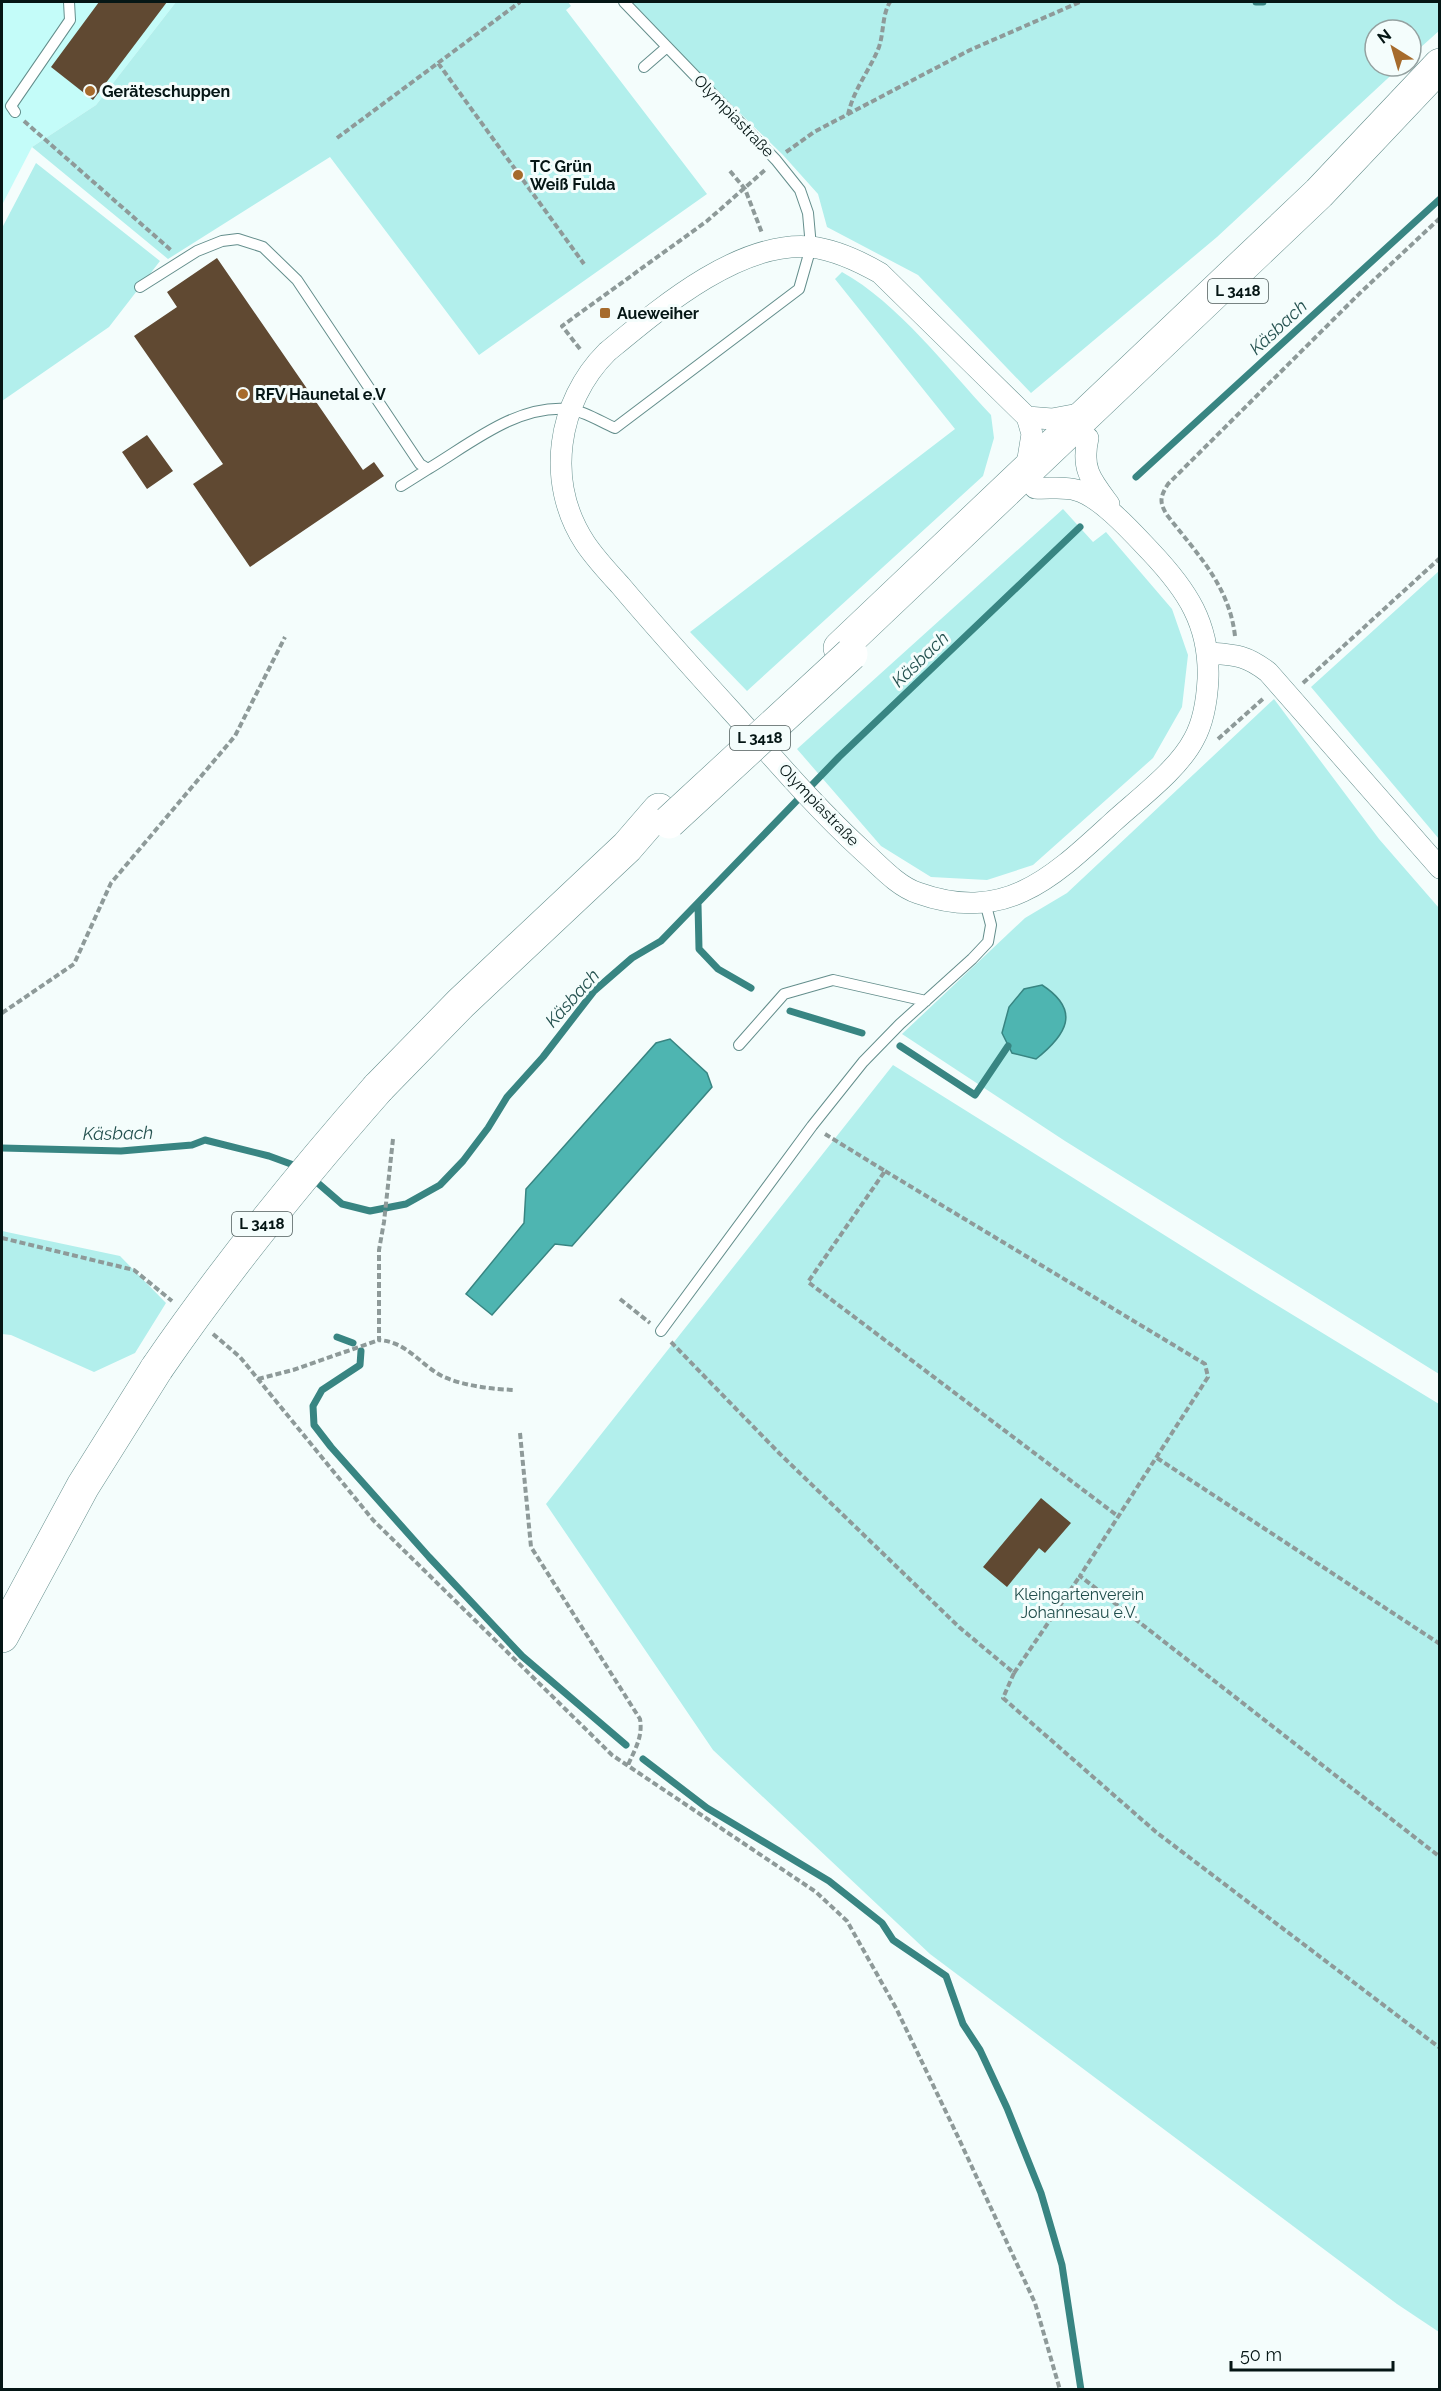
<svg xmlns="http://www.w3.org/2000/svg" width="1441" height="2391" font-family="Raleway,sans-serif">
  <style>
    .built { fill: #c4fcf9 }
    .green { fill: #b2efec }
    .water { fill: #4eb5b1; stroke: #388582; stroke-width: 1.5 }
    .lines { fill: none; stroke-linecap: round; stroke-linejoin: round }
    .stream { stroke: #388582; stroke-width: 7 }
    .building { fill: #604932 }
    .service-casing { stroke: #648e8c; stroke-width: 12 }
    .minor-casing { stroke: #648e8c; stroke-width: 22 }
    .primary-casing { stroke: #648e8c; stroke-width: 34 }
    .path { stroke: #8e9a99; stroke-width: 4; stroke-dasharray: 6 3; stroke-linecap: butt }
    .service { stroke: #fff; stroke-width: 10 }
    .minor { stroke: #fff; stroke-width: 21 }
    .primary { stroke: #fff; stroke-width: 33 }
    .primary-bridge-casing { stroke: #648e8c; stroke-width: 34; stroke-linecap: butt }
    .primary-bridge { stroke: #fff; stroke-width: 33 }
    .poi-dot { fill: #a66b2c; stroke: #f4fdfc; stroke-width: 2 }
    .labels { text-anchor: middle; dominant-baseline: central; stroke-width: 6; stroke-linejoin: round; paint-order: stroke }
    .shield { fill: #f4fdfc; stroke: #4d5b5a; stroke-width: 1.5 }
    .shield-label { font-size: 15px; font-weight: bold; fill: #051615 }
    .poi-label { font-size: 16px; font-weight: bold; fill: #051615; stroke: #f4fdfc; text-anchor: start }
    .street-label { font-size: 16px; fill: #051615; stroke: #f4fdfc }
    .park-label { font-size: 16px; fill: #1f4c4a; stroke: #f4fdfc }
    .water-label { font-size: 18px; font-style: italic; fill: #255250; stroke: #f4fdfc }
  </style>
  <rect width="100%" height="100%" fill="#f4fdfc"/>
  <!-- built -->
  <path class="built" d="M 2,2 L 176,2 L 96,105 L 32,147 L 2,205 Z"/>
  <!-- green -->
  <path class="green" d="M 176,2 L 568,2 L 571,6 L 566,10 L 707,194 L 479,355 L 330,157 L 168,259 L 32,147 L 96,105 Z
    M 632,2 L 1439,2 L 1440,30 L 1411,56 L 1411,30 L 1375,30 L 1375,66 L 1401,66 L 1217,237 L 1031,393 L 918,275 L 827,227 L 818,194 L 783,155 L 669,44 Z
    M 36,163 L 160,261 L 109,327 L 2,401 L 2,228 Z
    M 842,272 C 898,303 947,368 991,415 L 994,438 L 983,476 L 747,691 L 690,632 L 955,429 L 835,279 Z
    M 1063,509 L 1093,542 L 1106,532 L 1172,609 L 1188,655 L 1182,707 L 1153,758 L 1033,865 L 987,880 L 931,877 L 881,846 L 797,749 Z
    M 1439,571 L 1439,839 L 1311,687 Z
    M 1274,699 L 1379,839 L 1439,908 L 1439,1374 L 1065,1141 L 902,1034 L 1025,918 L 1067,893 Z
    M 893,1065 L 1252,1290 L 1439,1404 L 1439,2332 L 1397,2304 L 930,1954 L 713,1750 L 546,1504 Z
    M 2,1231 L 120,1256 L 166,1303 L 135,1353 L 94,1372 L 11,1335 L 2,1334 Z"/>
  <!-- water -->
  <path class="water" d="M 1042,985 C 1082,1011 1066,1035 1036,1059 L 1012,1053 L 1002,1033 L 1009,1007 L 1024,989 Z
    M 670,1039 L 707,1073 L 712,1087 L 572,1246 L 555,1244 L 492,1315 L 466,1294 L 524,1223 L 526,1189 L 656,1043 Z"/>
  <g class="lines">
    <!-- stream -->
    <path class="stream" d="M 1256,2 L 1263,2
      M 1136,477 L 1440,199
      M 698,904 L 699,949 L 718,969 L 751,988
      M 790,1011 L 862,1033
      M 900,1046 L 975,1095 L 1008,1046
      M 2,1148 L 121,1151 L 192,1145 L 205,1140 L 269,1156 L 299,1167
      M 312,1178 L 342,1204 L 370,1211 L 406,1204 L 440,1185 L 463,1161 L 488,1128 L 507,1097 L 543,1057 L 594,991 L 632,958 L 661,941 L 839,757 L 1080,527
      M 337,1337 L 353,1343
      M 361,1351 L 360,1365 L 322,1390 L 313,1406 L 314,1425 L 331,1447 L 429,1557 L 522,1656 L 626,1745
      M 643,1759 L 707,1808 L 829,1881 L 882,1923 L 893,1940 L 946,1976 L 963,2024 L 980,2050 L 1007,2108 L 1041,2193 L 1062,2265 L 1081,2390"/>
  </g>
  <!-- building -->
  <path class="building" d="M 99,2 L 167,2 L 93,100 L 51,67 Z
    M 217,258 L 363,470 L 374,462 L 384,476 L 250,567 L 193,484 L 223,464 L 134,336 L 177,307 L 167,292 Z
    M 147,435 L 173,471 L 147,489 L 122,452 Z
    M 1041,1498 L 1071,1523 L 1045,1553 L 1039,1548 L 1007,1587 L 983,1567 Z"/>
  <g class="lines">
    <defs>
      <path id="service" d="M 644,67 L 667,47
        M 15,112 L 11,106 L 70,20 L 69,2
        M 140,287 L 197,251 L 222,241 L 238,239 L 263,247 L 297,280 L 420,464 L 428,469 C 470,444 516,405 567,409 C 583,410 601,422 615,428 L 799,289 L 811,247 L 808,213 L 800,190 L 776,160 L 624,2
        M 401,486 L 428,469
        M 739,1045 L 784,994 L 833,980 L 926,1001
        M 661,1331 L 812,1126 L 863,1062 L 900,1024 L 972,959 L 988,942 L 991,925 L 985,902"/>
      <path id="minor" d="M 1027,417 L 1052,419 L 1084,413
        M 1088,438 C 1081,469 1091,480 1109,504
        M 1026,471 L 1032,434 L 1027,417 L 880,273 C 859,261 836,250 811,247 C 739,240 659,309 607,352 C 557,402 545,482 585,543 C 595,558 608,572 620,585 C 657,629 696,672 735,715 C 776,761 817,809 863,851 C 879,865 897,886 918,893 C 1005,924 1052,878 1112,823 C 1138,799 1178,770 1194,739 C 1204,721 1207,699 1208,679 C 1210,624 1187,590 1150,551 C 1133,533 1100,496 1076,490 C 1064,486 1048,489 1035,488
        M 1209,653 C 1236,655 1246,655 1268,672 L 1440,868"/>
      <path id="primary" d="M 840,648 L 1319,193 L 1440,65
        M 378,1088 L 461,1003 L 627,847 L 659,810
        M 2,1636 L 83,1486 L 157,1368"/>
    </defs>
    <!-- service casing -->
    <use href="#service" class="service-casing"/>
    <!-- minor casing -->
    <use href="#minor" class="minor-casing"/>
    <!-- primary casing -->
    <use href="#primary" class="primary-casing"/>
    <!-- path -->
    <path class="path" d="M 438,63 L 520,2
      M 848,115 C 853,90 870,70 879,47 C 884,32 882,15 890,2
      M 24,121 L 172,251
      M 337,138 L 438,63 L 584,264
      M 786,152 L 814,132 L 970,50 L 1080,2
      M 730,171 L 745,189 L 762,233
      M 580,349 L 562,326 L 707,221 L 765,170
      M 1235,636 C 1229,585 1197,554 1167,515 C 1159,502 1160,497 1168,484 L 1360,293 L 1440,218
      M 1303,683 L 1440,558
      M 1218,739 L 1264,698
      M 2,1013 L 74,964 L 111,883 L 235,736 L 285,637
      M 825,1134 L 885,1171 L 808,1282 L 1119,1517
      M 393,1139 L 384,1222 L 379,1250 L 379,1340 C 408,1342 421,1366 444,1377 C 465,1386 491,1389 514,1390
      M 885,1171 L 1205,1364 L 1208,1377 L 1080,1576 L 1440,1857
      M 2,1238 L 134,1270 L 172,1301
      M 620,1299 L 650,1323
      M 213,1334 L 240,1357 L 373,1520 L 612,1755 L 816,1892 L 847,1921 L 896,2008 L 959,2139 L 1035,2303 L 1060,2390
      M 671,1342 L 779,1453 L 959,1627 L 1014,1673 L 1003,1698 L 1156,1832 L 1440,2048
      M 258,1379 L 293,1370 L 379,1340
      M 520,1433 L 531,1547 L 640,1719 C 643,1737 635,1749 628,1765
      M 1157,1458 L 1440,1644
      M 1014,1673 L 1080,1576"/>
    <!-- service -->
    <use href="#service" class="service"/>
    <!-- minor -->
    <use href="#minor" class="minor"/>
    <!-- primary -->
    <use href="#primary" class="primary"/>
    <defs>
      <path id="primary-bridge" d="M 669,822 L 851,654
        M 157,1368 C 225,1269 299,1178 378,1088"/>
    </defs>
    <!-- primary-bridge casing -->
    <use href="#primary-bridge" class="primary-bridge-casing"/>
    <!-- primary-bridge -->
    <use href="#primary-bridge" class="primary-bridge"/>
  </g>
  <!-- markers -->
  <g class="poi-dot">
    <circle cx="90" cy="91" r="6"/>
    <circle cx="518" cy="175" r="6"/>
    <rect x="599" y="307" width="12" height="12" rx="3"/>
    <circle cx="243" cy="394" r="6"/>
  </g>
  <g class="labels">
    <!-- shield labels -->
    <g class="shield">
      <rect x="1208" y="279" width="60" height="24" rx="4.5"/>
      <rect x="730" y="726" width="60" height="24" rx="4.5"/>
      <rect x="232" y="1212" width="60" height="24" rx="4.5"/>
    </g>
    <g class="shield-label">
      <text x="1238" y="291">L 3418</text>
      <text x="760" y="738">L 3418</text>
      <text x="262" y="1224">L 3418</text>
    </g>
    <!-- poi labels -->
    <g class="poi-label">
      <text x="102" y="91">Geräteschuppen</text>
      <text x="530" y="166">TC Grün<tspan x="530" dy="18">Weiß Fulda</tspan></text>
      <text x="617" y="313">Aueweiher</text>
      <text x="255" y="394">RFV Haunetal e.V</text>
    </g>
    <!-- street labels -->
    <g class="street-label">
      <text transform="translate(734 116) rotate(46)">Olympiastraße</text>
      <text transform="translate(819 805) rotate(46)">Olympiastraße</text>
    </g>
    <!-- park labels -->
    <g class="park-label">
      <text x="1079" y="1594">Kleingartenverein<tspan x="1079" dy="18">Johannesau e.V.</tspan></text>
    </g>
    <!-- water labels -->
    <g class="water-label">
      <text transform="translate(1278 327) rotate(-43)">Käsbach</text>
      <text transform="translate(920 659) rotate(-44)">Käsbach</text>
      <text transform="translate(572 998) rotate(-48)">Käsbach</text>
      <text transform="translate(118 1133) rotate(-1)">Käsbach</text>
    </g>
  </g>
  <!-- border -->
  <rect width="1441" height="2391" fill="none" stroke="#051615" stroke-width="6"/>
  <!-- north arrow -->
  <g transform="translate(1393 48) rotate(323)"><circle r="28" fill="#f4fdfc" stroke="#94a1a0" stroke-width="1.5"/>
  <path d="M0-4.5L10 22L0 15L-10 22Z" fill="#a66b2c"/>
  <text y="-9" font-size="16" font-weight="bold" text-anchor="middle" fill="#051615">N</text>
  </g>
  <!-- scale -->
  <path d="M1231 2361v9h162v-9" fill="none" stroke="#051615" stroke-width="3"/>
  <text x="1240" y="2361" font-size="18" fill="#051615" stroke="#f4fdfc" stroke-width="4.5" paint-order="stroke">50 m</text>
</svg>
